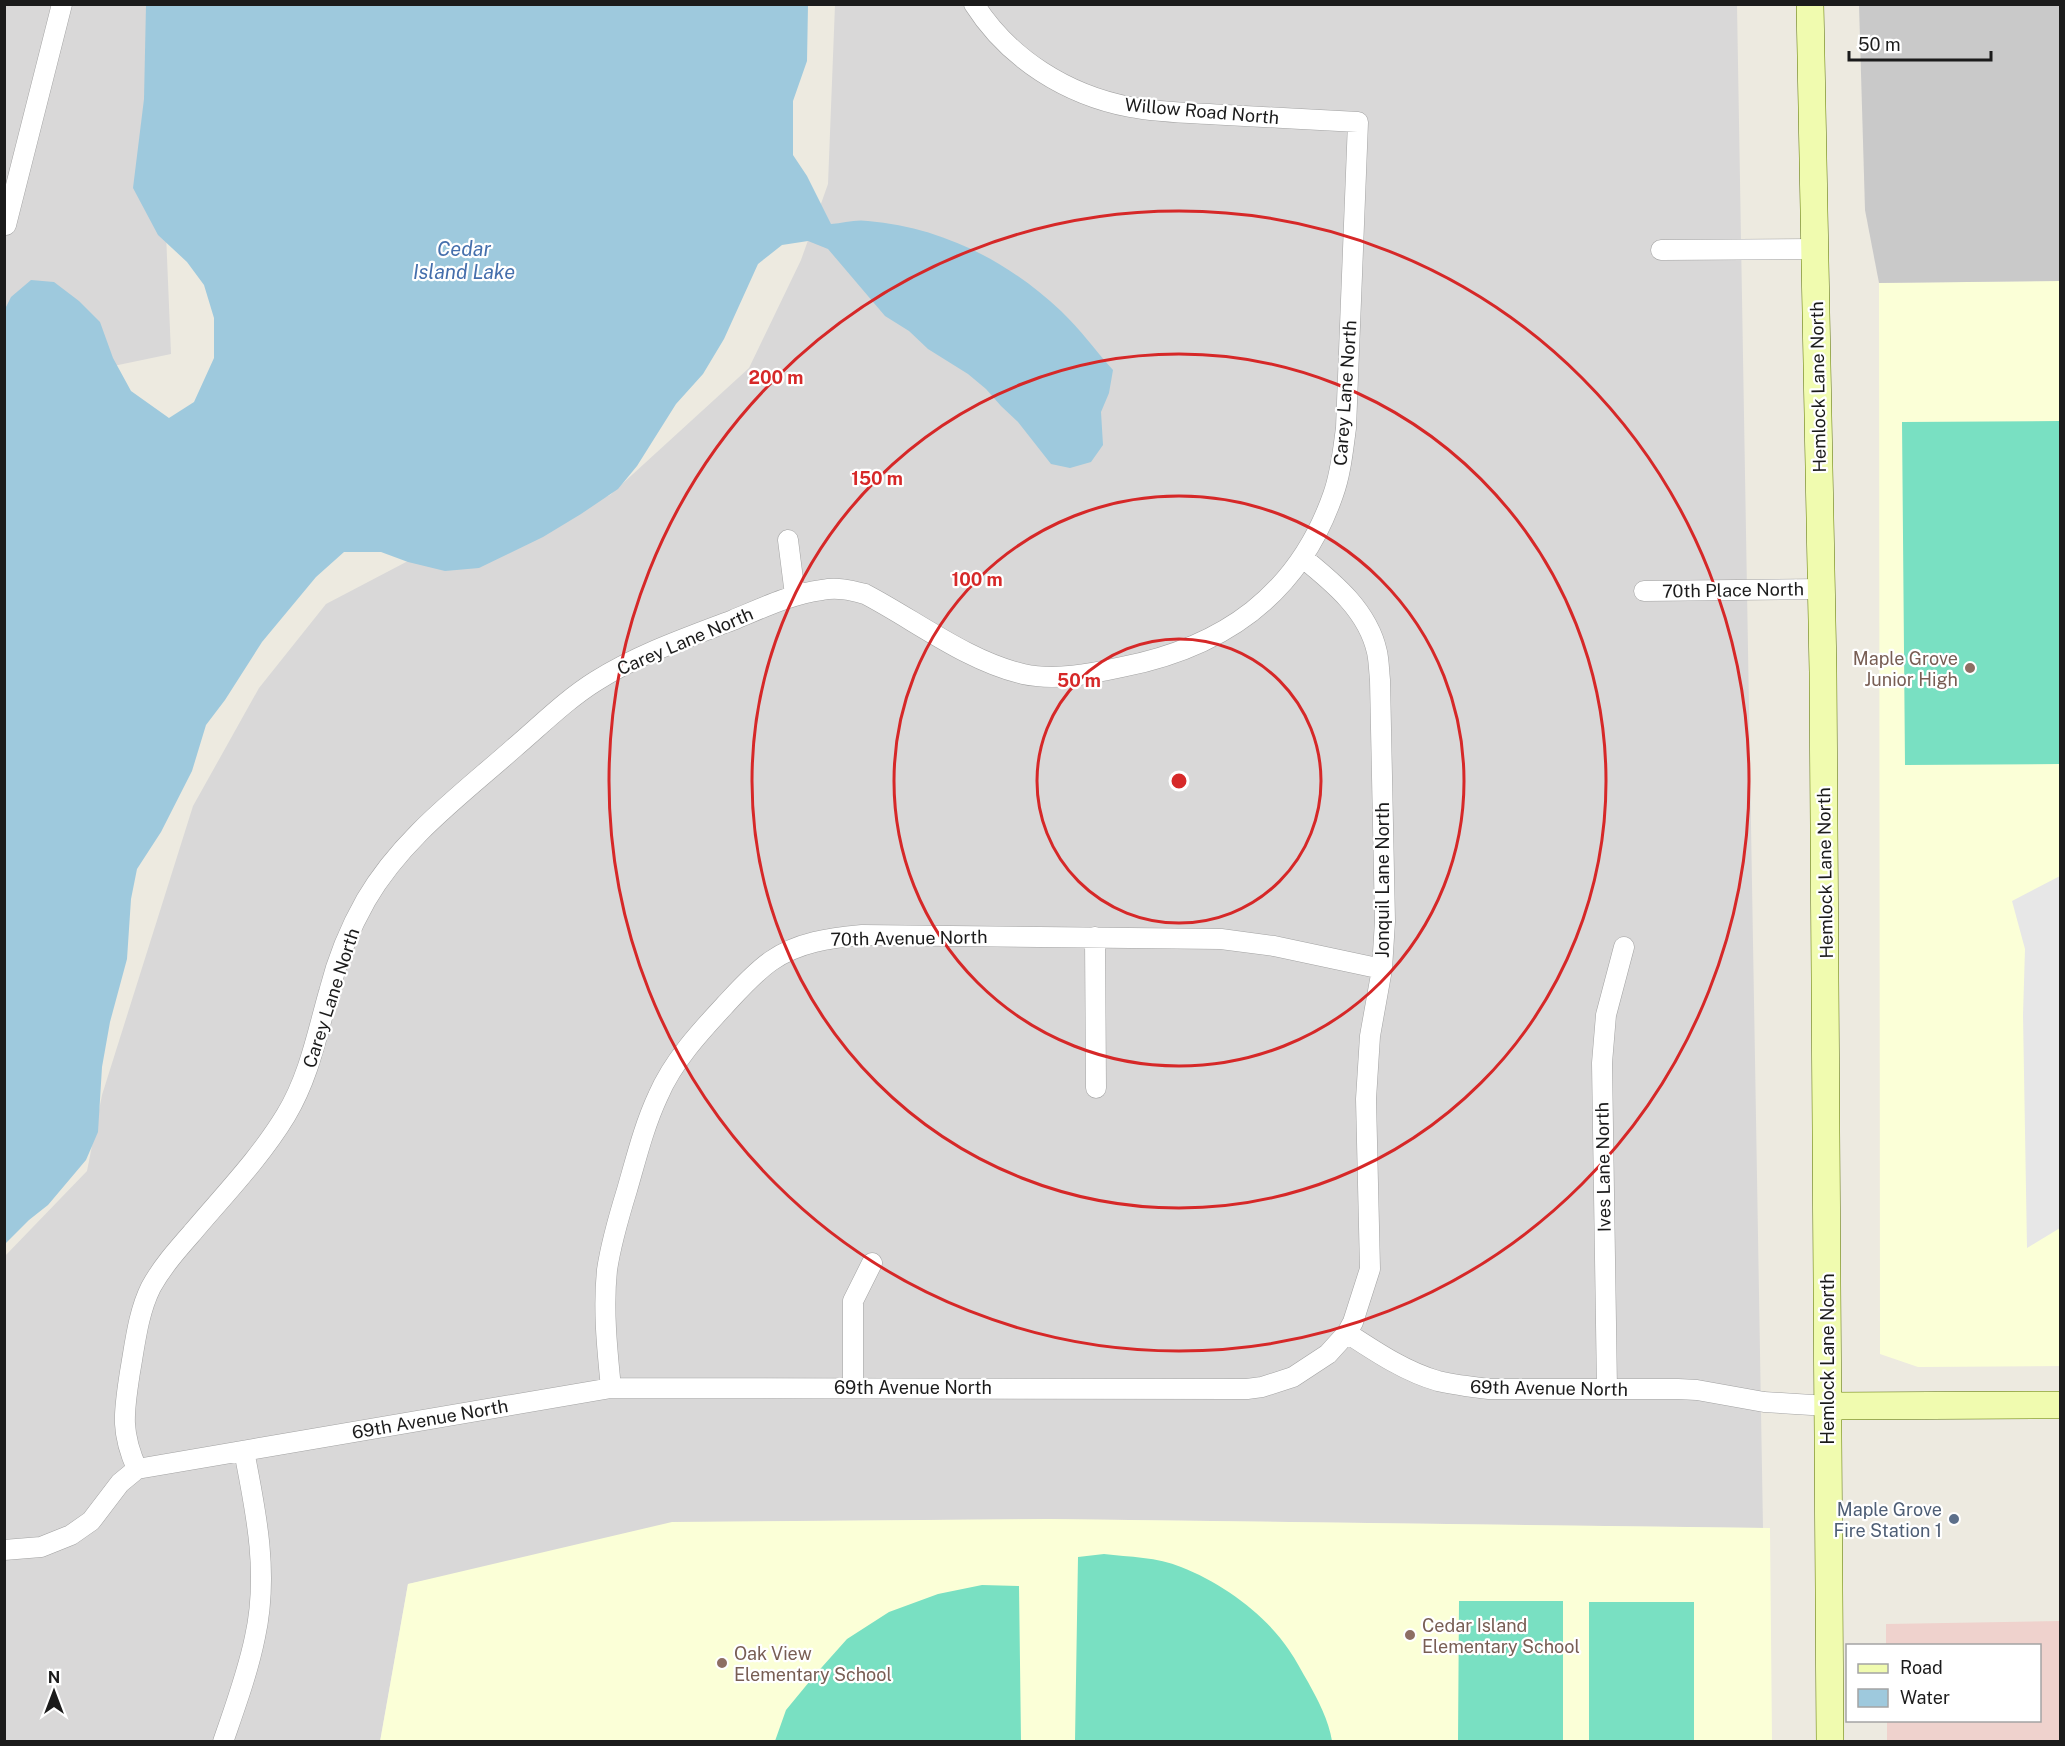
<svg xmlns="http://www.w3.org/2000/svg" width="2065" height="1746" font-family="'Public Sans',sans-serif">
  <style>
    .residential { fill: #d9d8d8 }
    .commercial { fill: #efd2cd }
    .education { fill: #fbffd7 }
    .religious { fill: #c9c9c9 }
    .pitch { fill: #79e0c2 }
    .parking { fill: #e7e7e7 }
    .water { fill: #9ec9dd }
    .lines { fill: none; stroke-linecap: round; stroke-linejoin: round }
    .street-casing { stroke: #a2a2a2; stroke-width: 21 }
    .secondary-casing { stroke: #5b7301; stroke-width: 28 }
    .street { stroke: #fff; stroke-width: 20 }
    .secondary { stroke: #f0fbaf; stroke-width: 27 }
    .ring { fill: none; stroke: #d62828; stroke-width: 3 }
    .education-dot { fill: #8d6e63; stroke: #fff; stroke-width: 2 }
    .service-dot { fill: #5c6f8a; stroke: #fff; stroke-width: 2 }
    .labels { text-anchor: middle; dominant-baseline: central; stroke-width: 4.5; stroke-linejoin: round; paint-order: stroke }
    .street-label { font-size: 18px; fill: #1b1b1b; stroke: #fff }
    .education-label { font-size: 18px; fill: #785e54; stroke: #fff; text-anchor: start }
    .service-label { font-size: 18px; fill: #4e5e75; stroke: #fff; text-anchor: end }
    .water-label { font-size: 20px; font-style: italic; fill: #456fac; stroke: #fff }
    .centre { fill: #d62828; stroke: #fff; stroke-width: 3 }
    .ring-label { font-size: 18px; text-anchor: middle; font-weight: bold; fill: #d62828; stroke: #fff; stroke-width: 4.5; stroke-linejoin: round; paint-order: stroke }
  </style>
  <rect width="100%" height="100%" fill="#edeae0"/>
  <!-- residential -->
  <path class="residential" d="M 5,5 L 151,5 L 165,209 L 171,354 L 75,374 L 5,396 Z
    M 835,5 L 1737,5 L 1763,1528 L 1048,1519 L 707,1522 L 408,1584 L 380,1741 L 5,1741 L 4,1257 L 87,1171 L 102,1095 L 193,806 L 259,688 L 326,604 L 429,550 L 526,531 L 610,495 L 749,368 L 801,260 L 828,184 Z"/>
  <!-- commercial -->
  <path class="commercial" d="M 2060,1621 L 2060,1741 L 1887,1741 L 1887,1721 L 2040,1720 L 2040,1646 L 1886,1645 L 1886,1624 Z"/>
  <!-- education -->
  <path class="education" d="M 2060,281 L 2060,1366 L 1918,1367 L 1880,1354 L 1879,283 Z
    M 1048,1519 L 1770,1528 L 1772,1741 L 380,1742 L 408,1584 L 672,1522 Z"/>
  <!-- religious -->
  <path class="religious" d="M 1859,5 L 2060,5 L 2060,281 L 1879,283 L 1865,210 Z"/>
  <!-- pitch -->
  <path class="pitch" d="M 2060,421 L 2060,764 L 1905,765 L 1902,422 Z
    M 1104,1554 C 1129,1557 1158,1557 1181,1567 C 1222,1583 1265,1614 1289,1650 C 1296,1660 1302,1672 1308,1682 C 1318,1700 1329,1721 1332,1741 L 1075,1741 L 1078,1557 Z
    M 982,1585 L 1019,1586 L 1021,1741 L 775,1741 L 786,1710 L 814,1676 L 847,1639 L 889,1612 L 938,1594 Z
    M 1459,1601 L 1563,1601 L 1563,1741 L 1458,1741 Z
    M 1589,1602 L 1694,1602 L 1694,1741 L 1589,1741 Z"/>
  <!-- parking -->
  <path class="parking" d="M 2060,876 L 2060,1228 L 2027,1248 L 2023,1015 L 2025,949 L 2012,901 Z"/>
  <!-- water -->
  <path class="water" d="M 146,5 L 808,5 L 807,61 L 793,101 L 793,155 L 807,176 L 831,224 C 843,223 856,219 868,221 C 941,227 1008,261 1061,311 C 1080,329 1095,350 1113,370 L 1109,393 L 1101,412 L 1103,445 L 1091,462 L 1070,468 L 1051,464 L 1018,422 L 1001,406 L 986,389 L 968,374 L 928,349 L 909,331 L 885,316 L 828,249 L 808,241 L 782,245 L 758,264 L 724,339 L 703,374 L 676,404 L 637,466 L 618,489 L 581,514 L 543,537 L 479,568 L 445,571 L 408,562 L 381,552 L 344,552 L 316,577 L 262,642 L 225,700 L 206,725 L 192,771 L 161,832 L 137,869 L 131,899 L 127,959 L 110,1022 L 102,1067 L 98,1132 L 86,1160 L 48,1205 L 29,1220 L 5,1244 L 5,309 L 11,297 L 31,280 L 54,282 L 79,301 L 100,322 L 113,358 L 131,391 L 169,418 L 194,402 L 214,358 L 214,318 L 204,285 L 187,262 L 158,235 L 133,188 L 144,99 Z"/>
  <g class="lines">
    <defs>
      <path id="street" d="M 6,225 L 62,4
        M 1661,250 L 1814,249
        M 788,540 L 795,595
        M 1644,591 L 1822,589
        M 1095,937 L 1096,1088
        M 1347,1333 C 1376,1352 1406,1372 1438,1381 C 1455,1385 1472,1387 1489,1389 L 1678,1389 L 1697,1390 L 1764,1402 L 1828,1406
        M 853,1387 L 853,1301 L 872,1263
        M 611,1388 C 607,1348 603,1309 607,1270 C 611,1243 619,1216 627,1190 C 636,1159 644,1126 658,1096 C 673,1061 700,1032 725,1005 C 739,990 754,973 771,961 C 798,942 830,938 862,935 L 1221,939 L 1274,946 L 1382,969
        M 1607,1389 L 1602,1063 L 1606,1015 L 1624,947
        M 137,1469 C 120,1431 124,1412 130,1372 C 135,1344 138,1313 151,1287 C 162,1267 177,1250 192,1233 C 224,1195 260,1158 286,1115 C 309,1077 317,1034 329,992 C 337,960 350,928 366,900 C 402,838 462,794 514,748 C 541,725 567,699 596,681 C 639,654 686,638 733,620 C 762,608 791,594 822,590 C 837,587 850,590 865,594 C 915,620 967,661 1023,674 C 1055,681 1090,674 1122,667 C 1224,647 1298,595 1333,495 C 1341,473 1343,450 1346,428 L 1358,122 C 1314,120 1270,117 1226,115 C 1194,113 1161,113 1130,107 C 1067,95 1009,59 974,4
        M 4,1550 L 41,1547 L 71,1535 L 91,1521 L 120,1483 L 137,1469 L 611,1388 L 1247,1389 L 1262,1387 L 1293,1377 L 1328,1354 L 1347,1333 L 1353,1322 L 1370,1269 L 1366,1099 L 1370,1036 L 1382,969 L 1385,921 L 1380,680 C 1379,671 1379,661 1377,652 C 1368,611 1334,583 1303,558
        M 223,1742 C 235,1707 248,1672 255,1637 C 269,1574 256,1512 244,1451"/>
      <path id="secondary" d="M 1810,4 L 1823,672 L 1830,1742
        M 1828,1406 L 2060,1405"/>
    </defs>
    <!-- street casing -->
    <use href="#street" class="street-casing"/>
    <!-- secondary casing -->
    <use href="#secondary" class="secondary-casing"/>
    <!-- street -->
    <use href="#street" class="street"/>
    <!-- secondary -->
    <use href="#secondary" class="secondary"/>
  </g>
  <!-- distance rings -->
  <g class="ring">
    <circle cx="1179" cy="781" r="142"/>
    <circle cx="1179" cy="781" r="285"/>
    <circle cx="1179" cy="781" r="427"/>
    <circle cx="1179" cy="781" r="570"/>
  </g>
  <!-- markers -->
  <g class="education-dot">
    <circle cx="1970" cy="668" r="6"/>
    <circle cx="1410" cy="1635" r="6"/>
    <circle cx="722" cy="1663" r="6"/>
  </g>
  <circle class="service-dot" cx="1954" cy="1519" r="6"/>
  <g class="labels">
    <!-- street labels -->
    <g class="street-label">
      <text transform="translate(1202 111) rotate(5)">Willow Road North</text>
      <text transform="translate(1818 387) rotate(-91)">Hemlock Lane North</text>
      <text transform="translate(1345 393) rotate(-86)">Carey Lane North</text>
      <text transform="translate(1733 590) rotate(-1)">70th Place North</text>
      <text transform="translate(685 641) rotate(-23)">Carey Lane North</text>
      <text transform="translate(1825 873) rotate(-91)">Hemlock Lane North</text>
      <text transform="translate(1382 880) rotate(-90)">Jonquil Lane North</text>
      <text transform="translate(909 938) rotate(-1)">70th Avenue North</text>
      <text transform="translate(331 998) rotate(-72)">Carey Lane North</text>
      <text transform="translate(1603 1167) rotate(-91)">Ives Lane North</text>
      <text transform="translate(1827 1359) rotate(-90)">Hemlock Lane North</text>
      <text x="913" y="1387">69th Avenue North</text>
      <text transform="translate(1549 1388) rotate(1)">69th Avenue North</text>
      <text transform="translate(430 1419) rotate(-10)">69th Avenue North</text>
    </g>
    <!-- education labels -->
    <g class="education-label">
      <text x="1958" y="658" text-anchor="end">Maple Grove<tspan x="1958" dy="21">Junior High</tspan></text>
      <text x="1422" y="1625">Cedar Island<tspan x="1422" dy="21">Elementary School</tspan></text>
      <text x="734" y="1653">Oak View<tspan x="734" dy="21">Elementary School</tspan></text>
    </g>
    <!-- service labels -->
    <g class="service-label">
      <text x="1942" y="1509">Maple Grove<tspan x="1942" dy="21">Fire Station 1</tspan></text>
    </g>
    <!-- water labels -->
    <g class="water-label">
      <text x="464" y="249">Cedar<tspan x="464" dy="23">Island Lake</tspan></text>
    </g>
  </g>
  <circle cx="1179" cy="781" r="9" class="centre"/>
  <g class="ring-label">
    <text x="776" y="384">200 m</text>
    <text x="877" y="485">150 m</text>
    <text x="977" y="586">100 m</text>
    <text x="1079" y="687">50 m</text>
  </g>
  <!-- border -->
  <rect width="2065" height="1746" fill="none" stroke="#1b1b1b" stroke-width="12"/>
  <!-- legend -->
  <rect x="1846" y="1644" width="195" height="78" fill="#ffffff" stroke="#a4a4a4" stroke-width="1.5"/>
  <rect x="1858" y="1664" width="30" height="9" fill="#f0fbaf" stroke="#a4a4a4" stroke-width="1.5"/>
  <text x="1900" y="1674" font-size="18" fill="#1b1b1b">Road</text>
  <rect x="1858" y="1689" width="30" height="18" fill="#9ec9dd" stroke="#a4a4a4" stroke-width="1.5"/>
  <text x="1900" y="1704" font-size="18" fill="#1b1b1b">Water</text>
  <!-- north arrow -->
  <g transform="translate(54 1692)" stroke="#ffffff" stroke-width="4.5" paint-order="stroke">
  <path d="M0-4.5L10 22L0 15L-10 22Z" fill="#1b1b1b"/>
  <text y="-9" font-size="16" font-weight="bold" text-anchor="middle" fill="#1b1b1b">N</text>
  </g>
  <!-- scale -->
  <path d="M1849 51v9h142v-9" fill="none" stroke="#1b1b1b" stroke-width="3"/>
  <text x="1858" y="51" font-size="18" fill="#1b1b1b" stroke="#ffffff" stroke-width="4.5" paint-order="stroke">50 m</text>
</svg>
